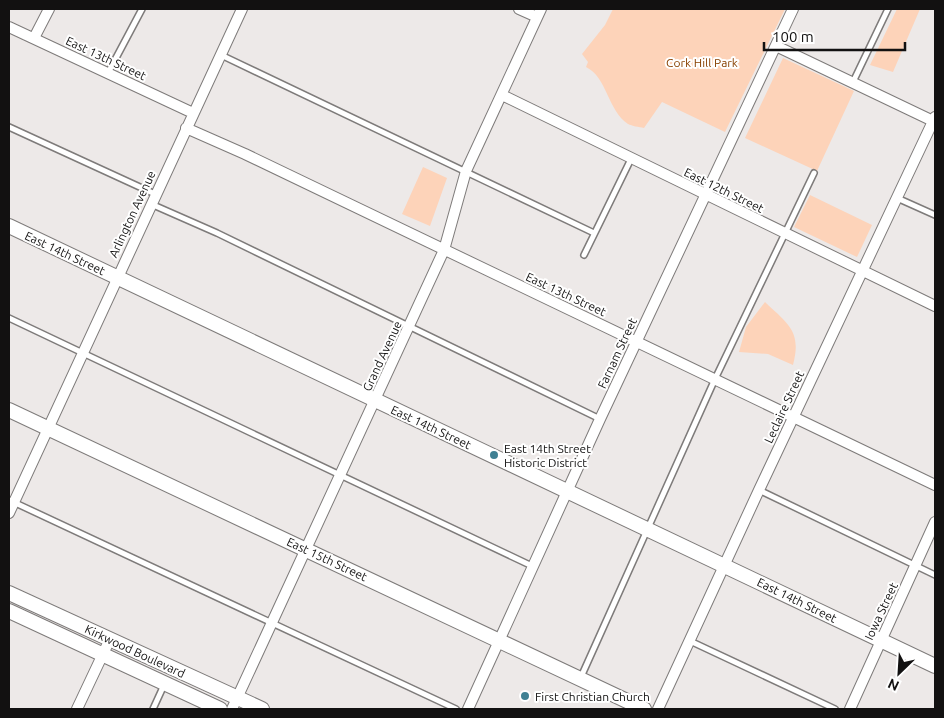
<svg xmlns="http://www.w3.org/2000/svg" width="944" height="718" font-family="Ubuntu,sans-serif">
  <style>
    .green { fill: #fdd3b9 }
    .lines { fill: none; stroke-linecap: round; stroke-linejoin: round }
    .lane-casing { stroke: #7e7b7a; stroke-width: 8 }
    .street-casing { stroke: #7e7b7a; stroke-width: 12 }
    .secondary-casing { stroke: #7e7b7a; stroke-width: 16 }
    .lane { stroke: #fff; stroke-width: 5 }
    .street { stroke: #fff; stroke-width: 10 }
    .secondary { stroke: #fff; stroke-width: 14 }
    .poi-dot { fill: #3f8093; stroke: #fff; stroke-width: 2 }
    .labels { text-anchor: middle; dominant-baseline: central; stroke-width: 4; stroke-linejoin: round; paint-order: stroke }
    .street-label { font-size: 12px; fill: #121111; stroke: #fff }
    .park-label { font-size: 12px; fill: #874000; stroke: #fff }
    .poi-label { font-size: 12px; fill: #121111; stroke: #fff; text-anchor: start }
  </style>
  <rect width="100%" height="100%" fill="#ede9e8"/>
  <!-- green -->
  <path class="green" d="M 613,9 L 785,9 L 725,132 L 662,102 L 644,128 C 639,127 632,126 628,124 C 608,111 607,77 586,67 L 588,62 L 582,54 L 605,25 Z
    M 897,9 L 920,9 L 893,72 L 870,65 Z
    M 783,58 L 854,91 L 817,171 L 745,138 Z
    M 423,167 L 447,178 L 430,226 L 402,214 Z
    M 810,195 L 872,225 L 857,257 L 794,227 Z
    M 765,302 C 788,324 802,331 793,365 L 768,354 L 739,352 L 746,327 Z"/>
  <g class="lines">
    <defs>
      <path id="lane" d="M 221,55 L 594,233
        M 108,73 L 142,9
        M 853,82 L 888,9
        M 9,127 L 155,194
        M 897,198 L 935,215
        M 151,204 L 217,233 L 600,419
        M 584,255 L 631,159
        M 9,318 L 532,566
        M 759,490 L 935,575
        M 9,500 L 456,709
        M 690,641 L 835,709
        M 581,677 L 715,379 L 814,173
        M 153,709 L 164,685"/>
      <path id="street" d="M 519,9 L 537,17
        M 9,27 L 193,113
        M 34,38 L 49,9
        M 776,46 L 933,121
        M 502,95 L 935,306
        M 186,128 L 245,154 L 935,485
        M 9,513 L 242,9
        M 77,709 L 110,639
        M 232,709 L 444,250 L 466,171 L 541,9
        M 468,709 L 600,419 L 793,9
        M 658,709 L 759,490 L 935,117
        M 850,709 L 935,522"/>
      <path id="secondary" d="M 9,226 L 935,666
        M 9,410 L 644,709
        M 9,593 L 262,709
        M 9,611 L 220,709"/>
    </defs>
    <!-- lane casing -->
    <use href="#lane" class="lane-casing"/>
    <!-- street casing -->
    <use href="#street" class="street-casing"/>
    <!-- secondary casing -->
    <use href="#secondary" class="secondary-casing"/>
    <!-- lane -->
    <use href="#lane" class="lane"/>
    <!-- street -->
    <use href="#street" class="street"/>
    <!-- secondary -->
    <use href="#secondary" class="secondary"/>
  </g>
  <!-- markers -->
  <g class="poi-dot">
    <circle cx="494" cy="455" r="5"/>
    <circle cx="525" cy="696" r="5"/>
  </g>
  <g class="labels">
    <!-- street labels -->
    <g class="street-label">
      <text transform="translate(106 58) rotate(25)">East 13th Street</text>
      <text transform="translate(724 190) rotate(26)">East 12th Street</text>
      <text transform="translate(132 214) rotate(-65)">Arlington Avenue</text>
      <text transform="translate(65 253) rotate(25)">East 14th Street</text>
      <text transform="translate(566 294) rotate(25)">East 13th Street</text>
      <text transform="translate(617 353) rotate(-65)">Farnam Street</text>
      <text transform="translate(382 356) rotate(-65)">Grand Avenue</text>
      <text transform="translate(784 407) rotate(-65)">Leclaire Street</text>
      <text transform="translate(431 427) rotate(25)">East 14th Street</text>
      <text transform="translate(327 559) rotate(25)">East 15th Street</text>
      <text transform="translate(797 600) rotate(26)">East 14th Street</text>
      <text transform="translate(881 611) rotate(-65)">Iowa Street</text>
      <text transform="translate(135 651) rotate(25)">Kirkwood Boulevard</text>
    </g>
    <!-- park labels -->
    <g class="park-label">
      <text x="702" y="62">Cork Hill Park</text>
    </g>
    <!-- poi labels -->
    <g class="poi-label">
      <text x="504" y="448">East 14th Street<tspan x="504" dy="14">Historic District</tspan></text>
      <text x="535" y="696">First Christian Church</text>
    </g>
  </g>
  <!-- border -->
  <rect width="944" height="718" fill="none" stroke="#121111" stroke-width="20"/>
  <!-- north arrow -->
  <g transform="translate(899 673) rotate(205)" stroke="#ffffff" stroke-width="4" paint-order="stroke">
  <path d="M0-4L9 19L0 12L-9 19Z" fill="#121111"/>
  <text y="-8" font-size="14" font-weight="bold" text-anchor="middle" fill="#121111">N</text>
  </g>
  <!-- scale -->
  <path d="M764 42v8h141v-8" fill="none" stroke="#121111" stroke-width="2.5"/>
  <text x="772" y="42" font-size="15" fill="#121111" stroke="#ffffff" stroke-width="4" paint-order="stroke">100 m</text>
</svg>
